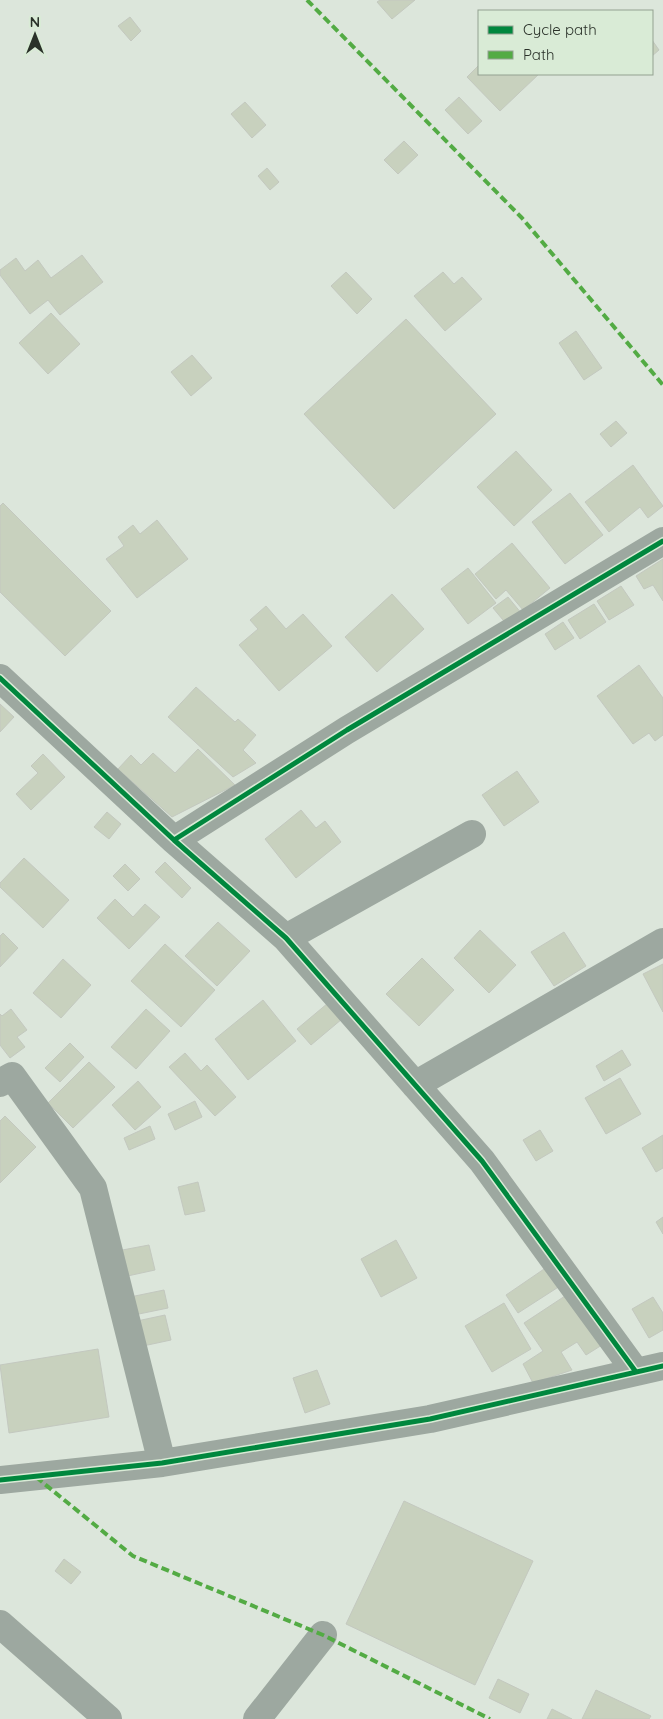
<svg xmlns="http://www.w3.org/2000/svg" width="663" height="1719" font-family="Quicksand,sans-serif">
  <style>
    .building { fill: #c8d1be; stroke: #c3c8bf }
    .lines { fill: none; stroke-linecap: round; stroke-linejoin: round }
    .minor { stroke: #9da8a0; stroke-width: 28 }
    .quiet { stroke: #53ab44; stroke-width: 4; stroke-dasharray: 8 4; stroke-linecap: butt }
    .cycleway-casing { stroke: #d9ebd6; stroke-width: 8 }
    .cycleway { stroke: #00873e; stroke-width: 5 }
  </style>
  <rect width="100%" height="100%" fill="#dce6db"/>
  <!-- building -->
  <path class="building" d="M 380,0 L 415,0 L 392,19 L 377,2 Z
    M 130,17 L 141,31 L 131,41 L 118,26 Z
    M 652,40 L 659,50 L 652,56 Z
    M 479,65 L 479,74 L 539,74 L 500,111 L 467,77 Z
    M 459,97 L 482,121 L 468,134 L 445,110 Z
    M 245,102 L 266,125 L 252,138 L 231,114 Z
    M 404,141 L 418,155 L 398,174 L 384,160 Z
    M 267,168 L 279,182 L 270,190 L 258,176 Z
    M 82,255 L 103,282 L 60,315 L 48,300 L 30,314 L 0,275 L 0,270 L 16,258 L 25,271 L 38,260 L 51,278 Z
    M 346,272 L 372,299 L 357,314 L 331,286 Z
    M 443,272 L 454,284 L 462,277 L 482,299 L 445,331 L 414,296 Z
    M 51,313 L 80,344 L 48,374 L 19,343 Z
    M 406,319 L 496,414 L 394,509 L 304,414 Z
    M 576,331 L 602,368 L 584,380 L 559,343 Z
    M 192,355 L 212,378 L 191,396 L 171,372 Z
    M 616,421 L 627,433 L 611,447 L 600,434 Z
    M 516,451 L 552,490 L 514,526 L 477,487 Z
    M 633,465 L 663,506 L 648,518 L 640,507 L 609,532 L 585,502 Z
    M 570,493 L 603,535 L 565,564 L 532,522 Z
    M 3,503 L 111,611 L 65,656 L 0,592 L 0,506 Z
    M 157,520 L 188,559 L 137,598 L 106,559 L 124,546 L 118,537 L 133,525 L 140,534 Z
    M 512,543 L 550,588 L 523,610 L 506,590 L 496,599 L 475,574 Z
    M 663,559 L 663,601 L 653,585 L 644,589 L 636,576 Z
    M 468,568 L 496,603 L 468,624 L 441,589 Z
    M 621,586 L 634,605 L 609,620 L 597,601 Z
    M 392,594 L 424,629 L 377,672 L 345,637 Z
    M 508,597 L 522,614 L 508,626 L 493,608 Z
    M 594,604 L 606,622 L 580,639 L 568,620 Z
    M 266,606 L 286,629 L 303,614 L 332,646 L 279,691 L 239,645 L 258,629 L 250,620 Z
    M 563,622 L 574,638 L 555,650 L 545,634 Z
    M 639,665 L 663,698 L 663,735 L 655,741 L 649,733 L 633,744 L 597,696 Z
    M 196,687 L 235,722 L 238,719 L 256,735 L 243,750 L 256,763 L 233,777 L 168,717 Z
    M 0,704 L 14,717 L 0,732 Z
    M 198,749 L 235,785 L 172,817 L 118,769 L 131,755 L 141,765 L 153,753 L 175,773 Z
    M 43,754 L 65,777 L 31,810 L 16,794 L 38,773 L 31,766 Z
    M 517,771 L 539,802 L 504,826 L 482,795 Z
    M 301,810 L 316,828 L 325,821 L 341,842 L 296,878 L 265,839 Z
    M 107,812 L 121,824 L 109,839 L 94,827 Z
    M 24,858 L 69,900 L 43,928 L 0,887 L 0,883 Z
    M 165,862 L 191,888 L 182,898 L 155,872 Z
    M 125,864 L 140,879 L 128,891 L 113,876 Z
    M 115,899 L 133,917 L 145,904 L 160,917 L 129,949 L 97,918 Z
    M 218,922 L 250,951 L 217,986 L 185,956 Z
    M 480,930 L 516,965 L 489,993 L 454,958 Z
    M 564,932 L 586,966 L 554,986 L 531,952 Z
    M 3,933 L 18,948 L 0,967 L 0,936 Z
    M 165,944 L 215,990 L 181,1027 L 131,981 Z
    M 422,958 L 454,990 L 419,1026 L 386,994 Z
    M 63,959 L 91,985 L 61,1018 L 33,993 Z
    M 663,964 L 663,1012 L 643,974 Z
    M 263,1000 L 296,1041 L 248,1080 L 215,1039 Z
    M 328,1003 L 342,1019 L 311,1045 L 297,1029 Z
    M 11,1009 L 27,1030 L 17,1037 L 25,1047 L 10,1058 L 0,1045 L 0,1014 L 2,1016 Z
    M 146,1009 L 170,1031 L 136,1069 L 111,1047 Z
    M 70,1043 L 84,1057 L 60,1082 L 45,1068 Z
    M 622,1050 L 631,1065 L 604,1081 L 596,1066 Z
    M 185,1053 L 201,1071 L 207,1065 L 236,1097 L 215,1116 L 169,1067 Z
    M 89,1062 L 115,1087 L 73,1128 L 48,1103 Z
    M 620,1078 L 641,1114 L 606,1134 L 585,1098 Z
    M 138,1081 L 161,1107 L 135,1130 L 112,1105 Z
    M 195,1101 L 202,1117 L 175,1130 L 168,1114 Z
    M 5,1116 L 36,1147 L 0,1183 L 0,1121 Z
    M 150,1126 L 155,1139 L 129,1150 L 124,1138 Z
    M 540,1130 L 553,1151 L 536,1161 L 523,1140 Z
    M 663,1135 L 663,1168 L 656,1172 L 642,1148 Z
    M 198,1182 L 205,1211 L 185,1215 L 178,1187 Z
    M 663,1217 L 663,1234 L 656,1222 Z
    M 396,1240 L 417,1278 L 381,1297 L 361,1259 Z
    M 149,1245 L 155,1270 L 123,1277 L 117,1251 Z
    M 547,1267 L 560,1286 L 518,1313 L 506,1295 Z
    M 164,1290 L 168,1308 L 134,1315 L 130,1297 Z
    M 568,1294 L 602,1345 L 586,1355 L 577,1342 L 561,1352 L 572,1370 L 533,1383 L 523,1364 L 543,1351 L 524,1323 Z
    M 653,1297 L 663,1313 L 663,1330 L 649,1338 L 632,1309 Z
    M 504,1303 L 531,1349 L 492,1372 L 465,1326 Z
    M 165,1315 L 171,1340 L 143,1346 L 137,1321 Z
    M 98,1349 L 109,1417 L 9,1433 L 0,1365 Z
    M 317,1370 L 330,1404 L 305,1413 L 293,1378 Z
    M 404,1501 L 533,1561 L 475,1685 L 346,1624 Z
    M 64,1559 L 81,1572 L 71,1584 L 55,1571 Z
    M 498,1679 L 529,1694 L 520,1713 L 489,1698 Z
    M 596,1690 L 651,1716 L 649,1719 L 582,1719 Z
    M 552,1709 L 572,1719 L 547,1719 Z"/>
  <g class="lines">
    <!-- minor -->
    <path class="minor" d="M 0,678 L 174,840 L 286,938 L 482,1161 L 636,1372
      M 174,840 L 347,730 L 663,541
      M 286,938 L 472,834
      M 0,1083 L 12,1076 L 93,1188 L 162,1463
      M 415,1085 L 663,942
      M 0,1480 L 162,1463 L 430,1419 L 663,1366
      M 0,1624 L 108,1719
      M 257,1719 L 323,1635"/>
    <!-- quiet -->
    <path class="quiet" d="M 307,0 L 522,218 L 663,385
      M 36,1477 L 133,1556 L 323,1635 L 490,1719"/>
    <defs>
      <path id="cycleway" d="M 0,678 L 174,840 L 286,938 L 482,1161 L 636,1372
        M 174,840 L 347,730 L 663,541
        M 0,1480 L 162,1463 L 430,1419 L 663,1366"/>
    </defs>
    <!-- cycleway casing -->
    <use href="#cycleway" class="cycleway-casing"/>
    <!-- cycleway -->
    <use href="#cycleway" class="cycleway"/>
  </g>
  <!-- legend -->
  <rect x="478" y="10" width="175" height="65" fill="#d9ebd6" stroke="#93a191"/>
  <rect x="488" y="26" width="25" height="8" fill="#00873e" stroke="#93a191"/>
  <text x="523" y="35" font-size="15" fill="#2a3129">Cycle path</text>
  <rect x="488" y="51" width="25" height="8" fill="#53ab44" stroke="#93a191"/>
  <text x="523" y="60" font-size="15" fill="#2a3129">Path</text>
  <!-- north arrow -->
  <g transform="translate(35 35)" stroke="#d9ebd6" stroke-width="4" paint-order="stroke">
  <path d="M0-4L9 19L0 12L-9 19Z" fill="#2a3129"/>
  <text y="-8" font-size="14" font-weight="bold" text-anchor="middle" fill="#2a3129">N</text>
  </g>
</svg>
